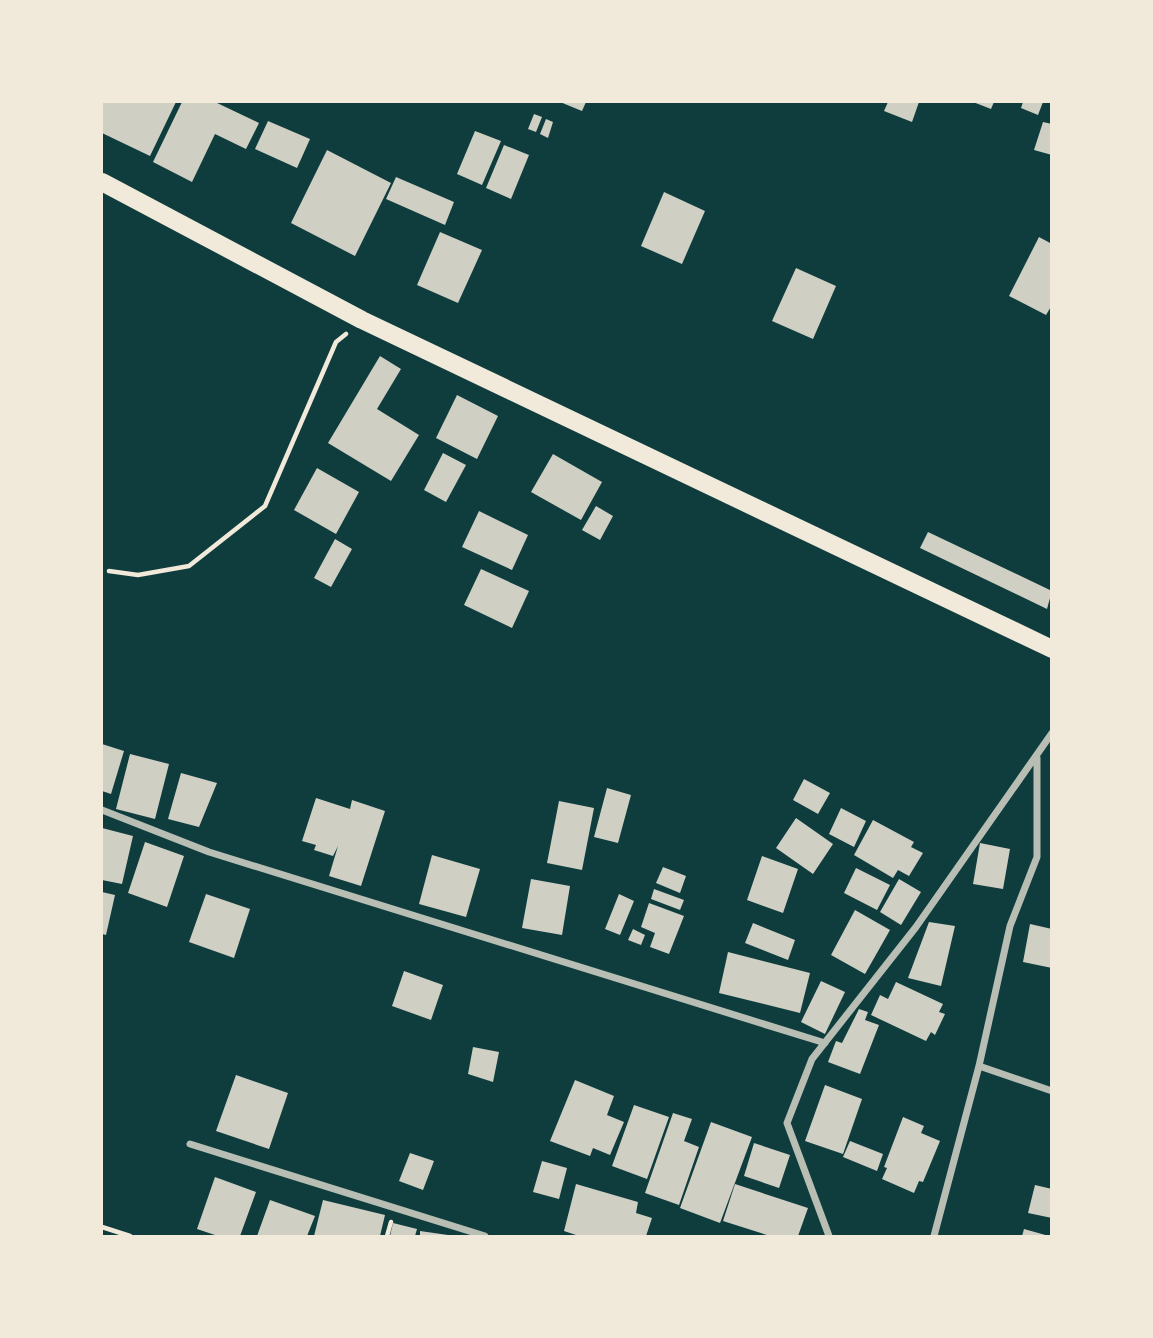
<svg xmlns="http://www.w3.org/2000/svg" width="1153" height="1338" font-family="Rubik,sans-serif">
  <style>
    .building { fill: #cfcfc3 }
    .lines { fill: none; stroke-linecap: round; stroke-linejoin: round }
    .path { stroke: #f1e9da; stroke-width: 4.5 }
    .minor { stroke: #b8beb3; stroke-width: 7 }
    .primary { stroke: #f1e9da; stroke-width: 18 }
  </style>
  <rect width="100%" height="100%" fill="#0f3d3e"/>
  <!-- building -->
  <path class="building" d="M 102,102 L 176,102 L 150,156 L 102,133 Z
    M 182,102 L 215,102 L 259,123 L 246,149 L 215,134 L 192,182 L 153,162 Z
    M 560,102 L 586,102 L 582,111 Z
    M 888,102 L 919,102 L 912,122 L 884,111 Z
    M 973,102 L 994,102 L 991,109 Z
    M 1023,102 L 1043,102 L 1038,115 L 1021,108 Z
    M 534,114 L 542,117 L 536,132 L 528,129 Z
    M 546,119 L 553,122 L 548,138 L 540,134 Z
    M 268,121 L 310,139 L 297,168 L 255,149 Z
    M 1043,122 L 1052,124 L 1052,155 L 1034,150 Z
    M 475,131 L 501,141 L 482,185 L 457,174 Z
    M 504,145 L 529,155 L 511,199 L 486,188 Z
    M 327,150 L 391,183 L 355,256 L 291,223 Z
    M 396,177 L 454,202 L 445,225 L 386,199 Z
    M 664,192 L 705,211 L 682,264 L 641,246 Z
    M 440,232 L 482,250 L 458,303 L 417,285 Z
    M 1039,237 L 1052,244 L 1052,305 L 1046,315 L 1009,296 Z
    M 796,268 L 836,286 L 813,339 L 772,321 Z
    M 380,356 L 401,369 L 377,409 L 419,435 L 391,481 L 328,443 Z
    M 457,395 L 498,416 L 477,459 L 436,438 Z
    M 443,453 L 466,465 L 446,502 L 424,490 Z
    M 553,454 L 602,482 L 581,520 L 531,492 Z
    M 317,468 L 359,492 L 336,534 L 294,510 Z
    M 596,506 L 613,516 L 600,540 L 582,530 Z
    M 479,511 L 528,535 L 512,570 L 462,547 Z
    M 928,532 L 1052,591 L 1047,609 L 920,548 Z
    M 335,539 L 352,549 L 331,587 L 314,578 Z
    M 481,569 L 529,591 L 512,628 L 464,605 Z
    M 102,744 L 124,751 L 111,794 L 102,791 Z
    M 130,754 L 169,764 L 155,819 L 116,809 Z
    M 181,773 L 217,783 L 199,827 L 168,819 Z
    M 804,779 L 830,793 L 818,814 L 793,800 Z
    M 607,788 L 631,795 L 618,843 L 594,837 Z
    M 316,798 L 350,809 L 352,800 L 385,811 L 361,886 L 329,876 L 338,846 L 333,856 L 314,850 L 316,845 L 302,841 Z
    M 559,801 L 594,808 L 582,870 L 547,863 Z
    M 841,808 L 866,821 L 854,847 L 829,834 Z
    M 796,818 L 833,844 L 813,874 L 776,848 Z
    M 873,820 L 914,842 L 911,847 L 923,853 L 909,876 L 898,870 L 893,878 L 854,855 Z
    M 102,828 L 133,836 L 122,884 L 102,880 Z
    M 145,842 L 184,856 L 167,907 L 128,893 Z
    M 980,843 L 1010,849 L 1003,889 L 973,884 Z
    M 432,855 L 480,869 L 466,917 L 419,904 Z
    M 762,856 L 798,869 L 783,913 L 747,900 Z
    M 663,867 L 686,876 L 680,893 L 656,883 Z
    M 856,868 L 890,885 L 877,910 L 844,893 Z
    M 531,879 L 570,886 L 562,935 L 522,928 Z
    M 899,879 L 921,892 L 901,925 L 880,912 Z
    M 654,889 L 684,900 L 680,910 L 651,899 Z
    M 102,892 L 115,895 L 106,935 L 102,934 Z
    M 206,894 L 250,909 L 234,958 L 189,942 Z
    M 619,894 L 634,901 L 620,935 L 605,929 Z
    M 649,903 L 684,916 L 669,954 L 650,947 L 655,933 L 641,927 Z
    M 855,910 L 890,930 L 865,974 L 831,955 Z
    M 929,922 L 955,926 L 941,986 L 908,978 Z
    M 753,923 L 795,940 L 788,960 L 745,943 Z
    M 1030,924 L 1052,929 L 1052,968 L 1023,962 Z
    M 633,929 L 645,935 L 641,945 L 628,940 Z
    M 728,952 L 810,973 L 800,1013 L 719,993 Z
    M 404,971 L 443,985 L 431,1020 L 392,1006 Z
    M 821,981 L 845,992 L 825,1034 L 801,1022 Z
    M 896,982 L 943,1004 L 939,1012 L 945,1014 L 935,1035 L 931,1032 L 926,1041 L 871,1015 L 880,995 L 888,999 Z
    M 859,1009 L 868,1012 L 865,1020 L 879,1025 L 860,1074 L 828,1062 L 836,1041 L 842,1043 Z
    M 473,1047 L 499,1052 L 493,1082 L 468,1074 Z
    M 236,1075 L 288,1093 L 269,1149 L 216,1131 Z
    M 575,1080 L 614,1096 L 607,1115 L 624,1122 L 610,1155 L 593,1148 L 590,1156 L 550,1141 Z
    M 825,1085 L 862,1099 L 843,1154 L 805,1141 Z
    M 634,1105 L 669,1117 L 647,1179 L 612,1166 Z
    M 673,1113 L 692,1119 L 684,1141 L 699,1147 L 679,1205 L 645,1193 Z
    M 903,1117 L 924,1126 L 921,1133 L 940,1141 L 923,1182 L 919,1181 L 914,1193 L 882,1179 L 887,1168 L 884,1167 Z
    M 711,1122 L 752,1137 L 720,1223 L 680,1208 Z
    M 850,1141 L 883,1154 L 877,1171 L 843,1157 Z
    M 754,1143 L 790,1155 L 779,1188 L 744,1176 Z
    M 410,1153 L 434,1161 L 423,1190 L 399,1181 Z
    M 542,1161 L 567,1168 L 559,1199 L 533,1192 Z
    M 215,1177 L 256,1192 L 240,1236 L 218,1236 L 197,1229 Z
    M 576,1184 L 638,1202 L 636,1213 L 652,1218 L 646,1236 L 579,1236 L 564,1231 Z
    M 735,1184 L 808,1208 L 798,1236 L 770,1236 L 723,1221 Z
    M 1035,1185 L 1052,1189 L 1052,1218 L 1028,1213 Z
    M 270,1200 L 315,1216 L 307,1236 L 257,1236 Z
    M 323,1200 L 385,1215 L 380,1236 L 314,1236 Z
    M 393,1223 L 417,1229 L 415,1236 L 390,1236 Z
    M 1024,1229 L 1049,1236 L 1022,1236 Z
    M 420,1231 L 448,1235 L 448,1236 L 420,1236 Z"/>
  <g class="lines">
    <!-- path -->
    <path class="path" d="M 109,571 L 138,575 L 189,566 L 265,506 L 336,342 L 346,334
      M 102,1227 L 130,1236
      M 387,1236 L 391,1222"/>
    <!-- minor -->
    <path class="minor" d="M 102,810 L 209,852 L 825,1043
      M 979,1066 L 1052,1091
      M 190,1144 L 485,1236
      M 829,1236 L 787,1123 L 812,1059 L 916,927 L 1052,733
      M 934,1236 L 979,1066 L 1010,926 L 1037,857 L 1037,758"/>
    <!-- primary -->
    <path class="primary" d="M 102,182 L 362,320 L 1052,649"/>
  </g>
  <!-- border -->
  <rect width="1153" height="1338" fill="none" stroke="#f1e9da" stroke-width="206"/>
</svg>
